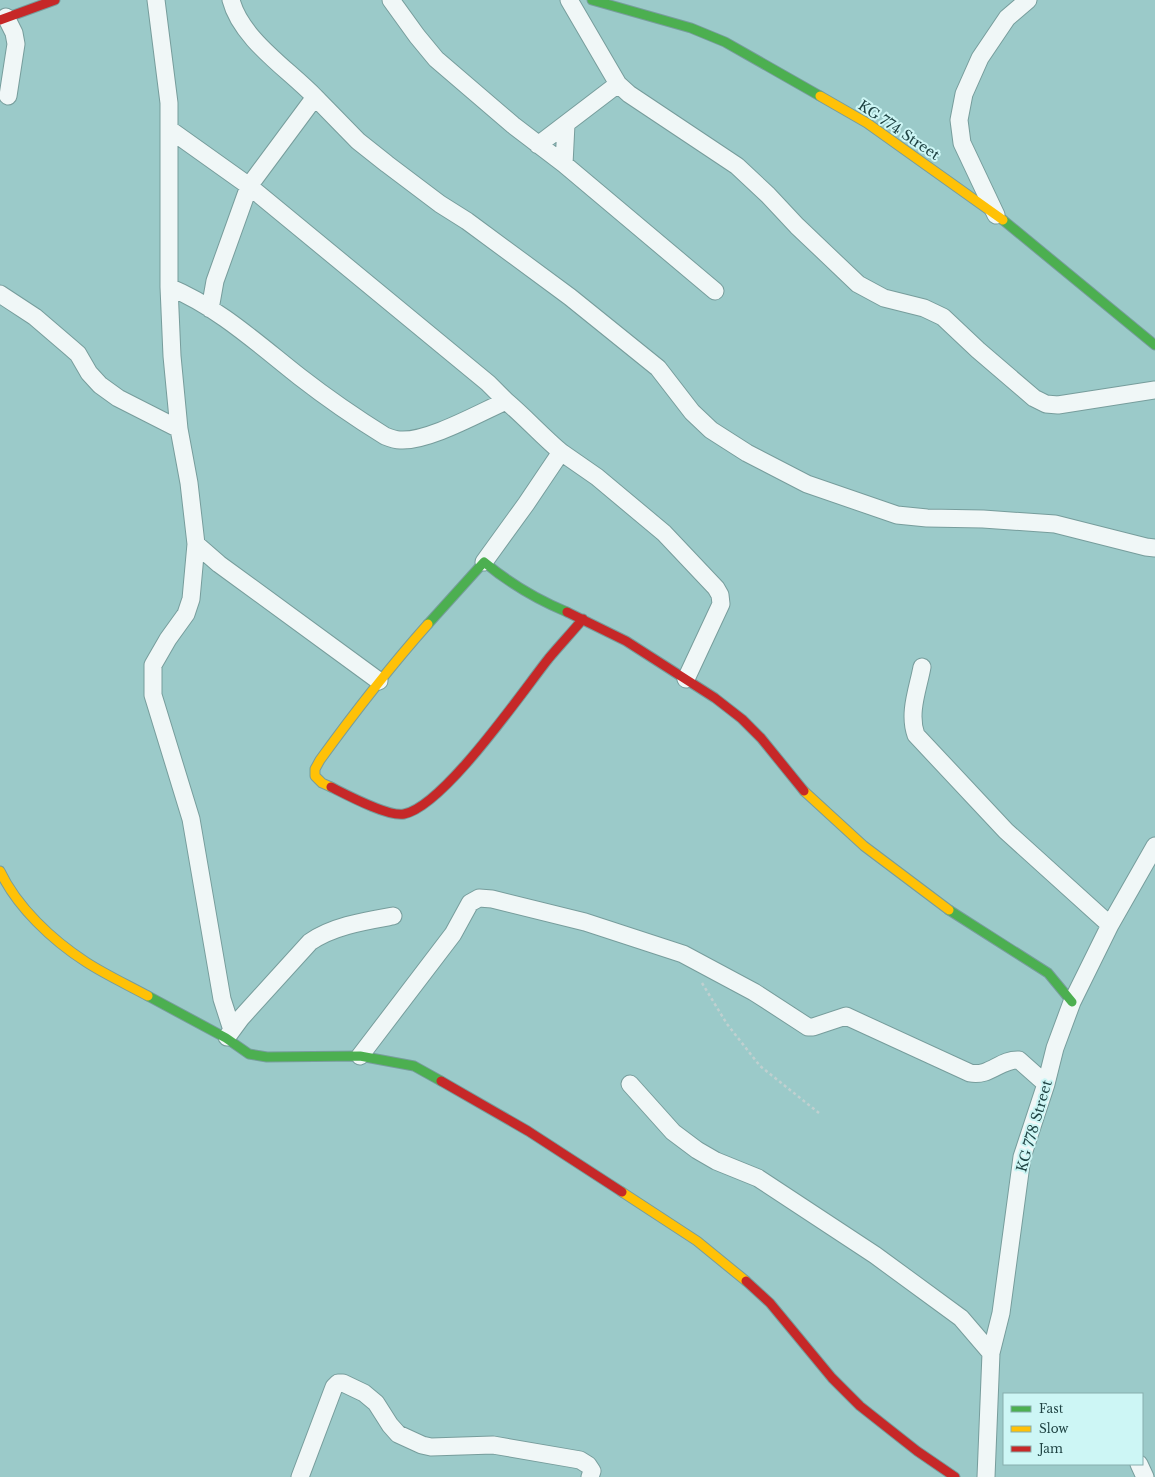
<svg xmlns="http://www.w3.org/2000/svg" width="1155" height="1477" font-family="'Libre Baskerville',serif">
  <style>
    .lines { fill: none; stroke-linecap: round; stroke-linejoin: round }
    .street-casing { stroke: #779d9c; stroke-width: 19 }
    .fast-casing { stroke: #779d9c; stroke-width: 11 }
    .slow-casing { stroke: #779d9c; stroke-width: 11 }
    .jam-casing { stroke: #779d9c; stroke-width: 11 }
    .path { stroke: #c0d0d0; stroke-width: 2.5; stroke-dasharray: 3 3; stroke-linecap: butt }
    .street { stroke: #f0f7f7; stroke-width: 17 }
    .fast { stroke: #4caf50; stroke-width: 9 }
    .slow { stroke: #ffc107; stroke-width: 9 }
    .jam { stroke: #c62828; stroke-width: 9 }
    .labels { text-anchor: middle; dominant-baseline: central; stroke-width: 4; stroke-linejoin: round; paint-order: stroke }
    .street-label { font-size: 14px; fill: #1f4343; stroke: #cdf6f5 }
  </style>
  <rect width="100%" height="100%" fill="#9bcac9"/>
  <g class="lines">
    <defs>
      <path id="street" d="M 156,0 L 169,103 L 169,287 L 172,356 L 179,429 L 189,483 L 196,544 L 219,564 L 379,681
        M 231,0 C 241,39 288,69 315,97 L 249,186 L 488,383 L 506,401
        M 391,0 L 417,36 L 436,59 L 513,125 L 564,164 L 715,291
        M 569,0 L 618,84
        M 6,17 L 14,33 L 16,44 L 8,96
        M 315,97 L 358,141 L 387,164 L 440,204 L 467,221 L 570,297 L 658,368 L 692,412 L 711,430 L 747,453 L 807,484 L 897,515 L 927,518 L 983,519 L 1055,524 L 1146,547 L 1155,548
        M 169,129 L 249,186 L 215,281 L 210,309
        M 538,145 L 618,84 L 629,94 L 737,166 L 768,195 L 797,226 L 858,284 L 884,298 L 924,308 L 943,317 L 978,350 L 1034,398 L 1046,404 L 1058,405 L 1155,390
        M 564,164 L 566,124
        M 996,215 L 962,143 L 959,120 L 964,94 L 980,58 L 1007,18 L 1028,0
        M 169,287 C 218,307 258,344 300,377 C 327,398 356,418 385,436 C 390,438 395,440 400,440 C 428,442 479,413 506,401 C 525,417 542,436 561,452 L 526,504 L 484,562
        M 0,294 L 35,317 L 70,347 L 78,354 L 89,373 L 100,385 L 118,398 L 179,429
        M 561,452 L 597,477 L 664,533 L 716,588 L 720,595 L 721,604 L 686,679
        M 196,544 L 191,599 L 186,614 L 168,639 L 153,665 L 153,695 L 191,819 L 222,999 L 232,1030
        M 922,667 C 918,689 908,713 916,735 L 1006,831 L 1110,925
        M 227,1037 L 241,1018 L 310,942 C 333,926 365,921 393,916
        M 360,1056 L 453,934 L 470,903 L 479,898 L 492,899 L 585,922 L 683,954 L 754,992 L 808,1027 L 813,1027 L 846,1016 L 970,1073 C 990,1077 1000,1059 1019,1060 L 1046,1084
        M 630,1084 L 673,1132 L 697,1150 L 716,1161 L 758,1178 L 875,1255 L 961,1318 L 991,1353
        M 1139,1464 L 1145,1477
        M 300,1477 L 334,1387 L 338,1383 L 343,1383 L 364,1393 L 376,1403 L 390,1425 L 398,1434 L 422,1445 L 431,1447 L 493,1445 L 580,1460 L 588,1465 L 592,1471 L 590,1477
        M 986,1477 L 991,1353 L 1001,1313 L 1022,1157 L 1046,1084 L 1055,1048 L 1072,1002 L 1110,925 L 1155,846"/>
      <path id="fast" d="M 592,0 L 691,28 L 725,42 L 820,96
        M 1003,220 L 1155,345
        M 428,624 L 484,562 C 508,582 538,600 567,612
        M 949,910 L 1048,973 L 1072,1002
        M 148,996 L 226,1038 L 249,1054 L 267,1057 L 360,1056 L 414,1066 L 441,1081"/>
      <path id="slow" d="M 820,96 L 867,123 L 1003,220
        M 331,787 L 322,783 L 315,776 L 315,769 L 320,760 C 354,713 389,668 428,624
        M 804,791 L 864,846 L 949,910
        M 0,871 C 17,907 52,940 86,962 C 106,975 128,985 148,996
        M 622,1192 L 697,1241 L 746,1281"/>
      <path id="jam" d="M 0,20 L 55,0
        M 567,612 L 626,641 L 715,698 L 742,719 L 761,738 L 804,791
        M 331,787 C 347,795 388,817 404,814 C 444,806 522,692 549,658 C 560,645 572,632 583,619
        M 441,1081 L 528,1131 L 622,1192
        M 746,1281 L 770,1303 L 832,1378 L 860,1406 L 917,1451 L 955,1477"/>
    </defs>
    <!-- street casing -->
    <use href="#street" class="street-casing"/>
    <!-- fast casing -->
    <use href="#fast" class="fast-casing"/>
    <!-- slow casing -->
    <use href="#slow" class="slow-casing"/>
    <!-- jam casing -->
    <use href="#jam" class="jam-casing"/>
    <!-- path -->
    <path class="path" d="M 702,983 L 727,1024 L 760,1066 L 819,1113"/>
    <!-- street -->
    <use href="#street" class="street"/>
    <!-- fast -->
    <use href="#fast" class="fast"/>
    <!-- slow -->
    <use href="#slow" class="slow"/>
    <!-- jam -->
    <use href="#jam" class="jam"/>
  </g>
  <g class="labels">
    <!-- street labels -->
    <g class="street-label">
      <text transform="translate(899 130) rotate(34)">KG 774 Street</text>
      <text transform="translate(1034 1126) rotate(-74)">KG 778 Street</text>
    </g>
  </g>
  <!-- legend -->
  <rect x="1003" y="1393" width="140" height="72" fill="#cdf6f5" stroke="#87aeae"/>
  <rect x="1011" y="1406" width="20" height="6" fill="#4caf50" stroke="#87aeae"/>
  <text x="1039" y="1413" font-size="12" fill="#1f4343">Fast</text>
  <rect x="1011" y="1426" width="20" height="6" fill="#ffc107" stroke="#87aeae"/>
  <text x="1039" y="1433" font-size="12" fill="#1f4343">Slow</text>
  <rect x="1011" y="1446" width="20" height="6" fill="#c62828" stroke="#87aeae"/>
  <text x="1039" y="1453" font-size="12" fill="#1f4343">Jam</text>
</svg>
